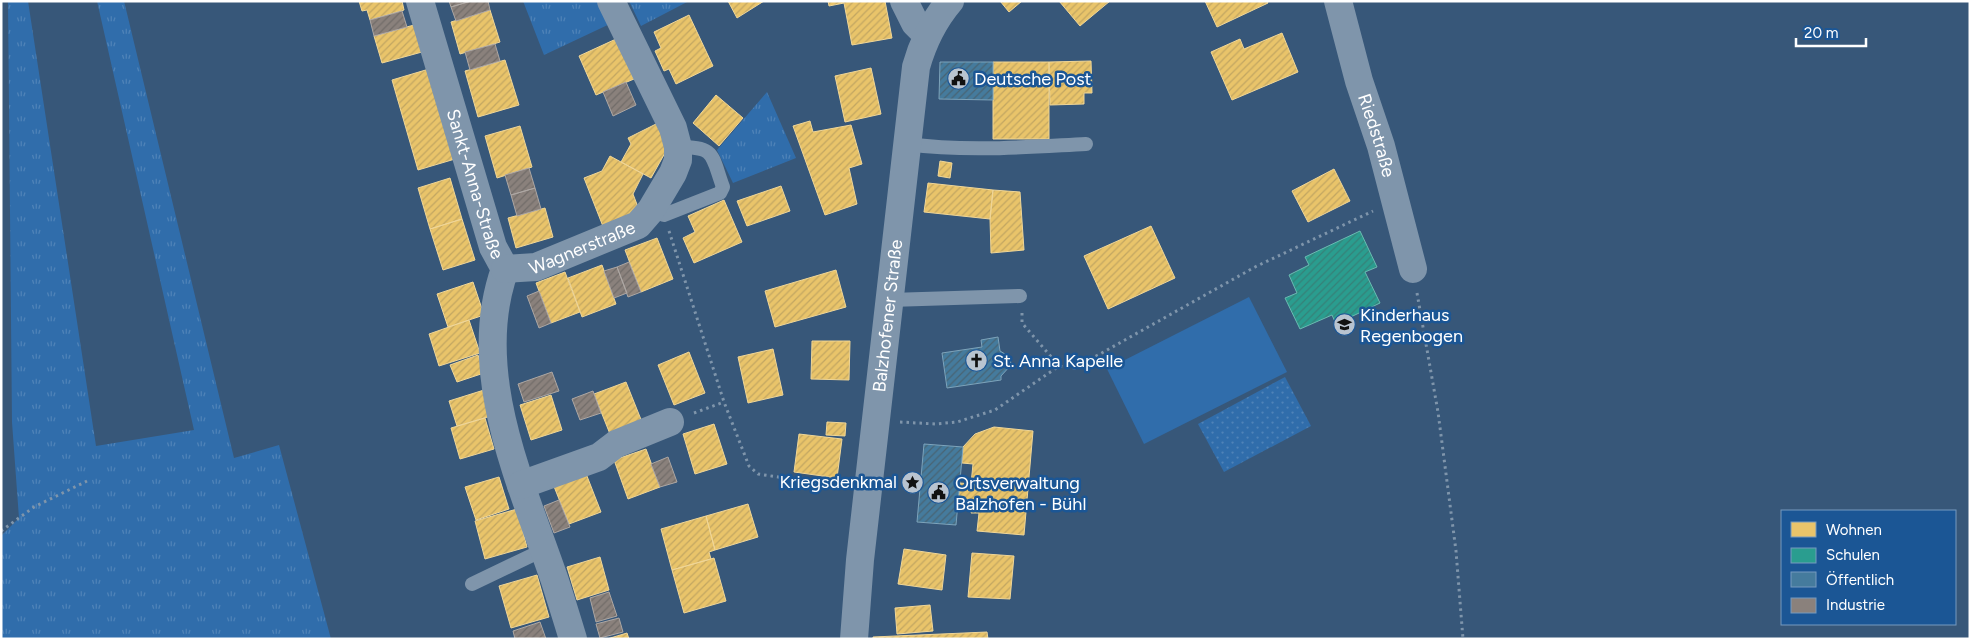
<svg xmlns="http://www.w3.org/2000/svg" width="1971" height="640" font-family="Figtree,sans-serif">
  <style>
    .grass { fill: url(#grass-tufts) }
    .park { fill: url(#park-dots) }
    .pitch { fill: #306dab }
    .homes { fill: url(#homes-hatch); stroke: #f0d697 }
    .schools { fill: url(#schools-hatch); stroke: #6abab1 }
    .public { fill: url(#public-hatch); stroke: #7da3ba }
    .industry { fill: url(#industry-hatch); stroke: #ada7a3 }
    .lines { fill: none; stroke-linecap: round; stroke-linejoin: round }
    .path { stroke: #7f95ab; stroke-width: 3; stroke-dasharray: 2.5 4; stroke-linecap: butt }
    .service { stroke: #7f95ab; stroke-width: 14 }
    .minor { stroke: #7f95ab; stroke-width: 28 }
    .tertiary { stroke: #7f95ab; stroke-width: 28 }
    .labels { text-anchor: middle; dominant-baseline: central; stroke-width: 5; stroke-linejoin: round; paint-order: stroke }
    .poi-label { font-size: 18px; fill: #fff; stroke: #1b5695; text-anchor: start }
    .street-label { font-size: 18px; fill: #fff; stroke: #1b5695 }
  </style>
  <defs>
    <pattern id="grass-tufts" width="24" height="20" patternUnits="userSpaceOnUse" patternTransform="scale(1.25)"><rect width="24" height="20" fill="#306dab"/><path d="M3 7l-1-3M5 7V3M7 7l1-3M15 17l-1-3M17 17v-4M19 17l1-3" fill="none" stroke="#4f83b8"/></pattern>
    <pattern id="park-dots" width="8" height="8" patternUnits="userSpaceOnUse" patternTransform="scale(1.25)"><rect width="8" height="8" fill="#306dab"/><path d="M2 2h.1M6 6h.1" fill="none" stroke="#4f83b8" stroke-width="1.8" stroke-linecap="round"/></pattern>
    <pattern id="homes-hatch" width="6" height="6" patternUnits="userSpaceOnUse" patternTransform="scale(1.25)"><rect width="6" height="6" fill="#e9c46a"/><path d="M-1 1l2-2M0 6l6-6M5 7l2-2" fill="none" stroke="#c2a662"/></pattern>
    <pattern id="schools-hatch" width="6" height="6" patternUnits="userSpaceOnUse" patternTransform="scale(1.25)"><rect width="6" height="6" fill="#2a9d8f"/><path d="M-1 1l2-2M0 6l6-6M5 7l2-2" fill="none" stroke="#368178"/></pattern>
    <pattern id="public-hatch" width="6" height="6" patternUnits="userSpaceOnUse" patternTransform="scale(1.25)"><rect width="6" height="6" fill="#457b9d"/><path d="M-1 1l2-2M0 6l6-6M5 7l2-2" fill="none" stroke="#486474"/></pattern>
    <pattern id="industry-hatch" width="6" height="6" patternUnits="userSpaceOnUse" patternTransform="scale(1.25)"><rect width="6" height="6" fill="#8a817c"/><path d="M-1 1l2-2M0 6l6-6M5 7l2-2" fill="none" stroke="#716c69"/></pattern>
  </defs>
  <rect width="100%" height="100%" fill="#375779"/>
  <!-- grass -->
  <path class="grass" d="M 8,1 L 28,1 L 96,446 L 194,430 L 97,1 L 124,1 L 234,458 L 279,445 L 331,639 L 1,639 L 1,536 L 19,518 L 12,422 Z
    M 523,1 L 604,1 L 614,22 L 544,55 Z
    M 629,1 L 689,1 L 641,26 Z
    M 767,92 L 796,158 L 733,183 L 717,150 Z"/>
  <!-- park -->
  <path class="park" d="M 1285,377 L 1311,426 L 1224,472 L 1198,424 Z"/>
  <!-- pitch -->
  <path class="pitch" d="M 1249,297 L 1287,372 L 1144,444 L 1107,369 Z"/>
  <!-- homes -->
  <path class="homes" d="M 359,1 L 402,1 L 404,10 L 370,20 L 367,10 L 362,11 Z
    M 728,1 L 764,1 L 737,18 Z
    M 828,1 L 885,1 L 892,38 L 852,45 L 844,3 L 829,6 Z
    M 1000,1 L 1022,1 L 1009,12 Z
    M 1059,1 L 1110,1 L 1080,26 Z
    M 1205,1 L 1267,1 L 1268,3 L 1217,27 Z
    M 490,10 L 500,42 L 460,54 L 451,22 Z
    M 689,15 L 713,66 L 676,84 L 669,69 L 664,71 L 655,51 L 661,48 L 654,32 Z
    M 414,25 L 422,52 L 382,63 L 374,36 Z
    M 1282,33 L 1298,72 L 1232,100 L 1211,52 L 1240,39 L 1244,49 Z
    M 616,39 L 634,79 L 596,95 L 579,56 Z
    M 505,60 L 519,105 L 478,117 L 465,71 Z
    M 1091,61 L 1092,93 L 1084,93 L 1084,104 L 1050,105 L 1049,62 Z
    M 993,62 L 1049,62 L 1049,139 L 993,139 Z
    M 871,68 L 881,114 L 845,122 L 835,76 Z
    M 429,69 L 455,159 L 418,170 L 392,80 Z
    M 716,95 L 743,118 L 719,146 L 693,123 Z
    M 810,121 L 813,132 L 851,125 L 862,164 L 849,168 L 857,204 L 825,215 L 793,126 Z
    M 660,122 L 670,144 L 651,178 L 621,162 L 631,144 L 628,138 Z
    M 520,126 L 532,167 L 497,178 L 485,136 Z
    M 610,156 L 643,174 L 633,194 L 641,215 L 604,229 L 584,178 L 602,171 Z
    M 940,161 L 952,163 L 950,178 L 938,176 Z
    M 1334,169 L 1350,201 L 1308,222 L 1292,191 Z
    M 450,178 L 462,219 L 430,229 L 418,188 Z
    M 928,183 L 993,190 L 990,219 L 924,212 Z
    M 781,186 L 790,211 L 747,226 L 737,201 Z
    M 993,190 L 1020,192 L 1024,250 L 991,253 L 990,219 Z
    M 724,200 L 742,242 L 694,263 L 683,238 L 695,232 L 688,216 Z
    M 545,208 L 553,237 L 516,248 L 508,218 Z
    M 462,219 L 475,260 L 443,270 L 430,229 Z
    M 1151,226 L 1175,278 L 1108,309 L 1084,256 Z
    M 657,238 L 673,279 L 641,292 L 625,250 Z
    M 602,265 L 616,304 L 582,317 L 568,278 Z
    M 836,270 L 846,307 L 775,327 L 765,291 Z
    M 565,272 L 580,312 L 551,323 L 536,283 Z
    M 473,282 L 484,315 L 448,327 L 437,294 Z
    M 469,320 L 480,353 L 439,366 L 429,334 Z
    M 812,341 L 850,341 L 849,380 L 811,379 Z
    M 773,349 L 783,395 L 748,403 L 738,357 Z
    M 689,352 L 705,393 L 674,405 L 658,365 Z
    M 478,355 L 484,373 L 457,382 L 450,365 Z
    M 626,382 L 642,422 L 610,434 L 594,394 Z
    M 484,390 L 491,416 L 457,426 L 449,401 Z
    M 551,395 L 562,430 L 531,440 L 520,405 Z
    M 485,418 L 494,449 L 460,459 L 451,428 Z
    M 827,422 L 846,423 L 845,436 L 826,435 Z
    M 714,424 L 727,464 L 695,474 L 683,434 Z
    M 994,427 L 1033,431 L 1024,535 L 977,531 L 979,513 L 971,513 L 972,504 L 958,503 L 960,483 L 971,484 L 973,464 L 962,463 L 963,447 L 975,434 Z
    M 799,434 L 842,439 L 837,478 L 794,472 Z
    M 646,449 L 660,487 L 628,499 L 614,460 Z
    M 585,471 L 601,512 L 569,524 L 553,484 Z
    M 499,477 L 509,509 L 476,520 L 465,487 Z
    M 748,504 L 758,537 L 715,550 L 706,516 Z
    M 517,509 L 527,547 L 485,559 L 475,521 Z
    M 706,516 L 715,550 L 709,552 L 711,559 L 672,570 L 661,529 Z
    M 904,549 L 946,555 L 942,590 L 898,584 Z
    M 972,553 L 1014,556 L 1010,599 L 968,597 Z
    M 600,557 L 609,590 L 577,600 L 567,567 Z
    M 714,558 L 726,601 L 684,613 L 672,570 Z
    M 537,575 L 549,617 L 511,628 L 499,586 Z
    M 930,605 L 933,631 L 897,634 L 895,608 Z
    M 987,632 L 988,639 L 873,639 L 873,637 Z
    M 627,633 L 629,639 L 607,639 Z"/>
  <!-- schools -->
  <path class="schools" d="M 1360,231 L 1377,267 L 1365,272 L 1380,303 L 1336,324 L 1332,315 L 1300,329 L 1285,298 L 1297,293 L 1289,275 L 1309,265 L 1305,257 Z"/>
  <!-- public -->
  <path class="public" d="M 940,62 L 993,62 L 993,100 L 939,99 Z
    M 998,337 L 1000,351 L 1010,357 L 1011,365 L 1001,376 L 1001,380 L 947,388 L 942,353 L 982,347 L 981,340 Z
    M 924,444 L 963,447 L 956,525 L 917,522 Z"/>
  <!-- industry -->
  <path class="industry" d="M 449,1 L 471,1 L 451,7 Z
    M 471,1 L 488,1 L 490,10 L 456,21 L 451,7 Z
    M 402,11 L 407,27 L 374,36 L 370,20 Z
    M 495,44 L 500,61 L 470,70 L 465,52 Z
    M 626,82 L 636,105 L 613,116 L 603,92 Z
    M 529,168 L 535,188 L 511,195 L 505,175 Z
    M 535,188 L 541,209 L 517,216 L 511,195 Z
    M 629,262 L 641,292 L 628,297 L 617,267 Z
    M 617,267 L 627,293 L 614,298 L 604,271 Z
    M 539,291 L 551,323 L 539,328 L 527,296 Z
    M 552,372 L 559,391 L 524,402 L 518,384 Z
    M 593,391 L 601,413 L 580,420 L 572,399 Z
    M 668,457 L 677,482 L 660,487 L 651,464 Z
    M 559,500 L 570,527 L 554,533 L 544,506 Z
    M 609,592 L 617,616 L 596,622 L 590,598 Z
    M 619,618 L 623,632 L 600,638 L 596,624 Z
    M 540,622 L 546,639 L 515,639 L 513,631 Z"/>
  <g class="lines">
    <!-- path -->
    <path class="path" d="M 669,231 L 724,402 L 749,466 L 758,474 L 844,487
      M 1417,293 L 1438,412 L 1456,551 L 1463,639
      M 1022,313 L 1022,323 L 1059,366
      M 694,413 L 724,402
      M 900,422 L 935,424 L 957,422 L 995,410 L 1059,366 L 1075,368 L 1255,267 L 1373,211
      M 1,531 L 34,507 L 87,481"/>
    <!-- service -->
    <path class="service" d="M 907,144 C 967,152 1026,147 1086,144
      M 651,210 L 664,215 L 720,193 L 723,187 C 711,154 716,147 678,147
      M 890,300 L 1020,296
      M 472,584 L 543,550"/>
    <!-- minor -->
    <g class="minor">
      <path id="s1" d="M 420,1 L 493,247 L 505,269 C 468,372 522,484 555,581 C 561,600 567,619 573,639"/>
      <path d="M 904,1 L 915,23 L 927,35"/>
      <path id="s2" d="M 1338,1 L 1359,81 L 1381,146 L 1413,269"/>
      <path id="s3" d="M 505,269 L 536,267 L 638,225 L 651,210 L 673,173 L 678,160 L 678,147 L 673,128 L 611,1"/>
      <path d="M 521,485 L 599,457 L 616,444 L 670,422"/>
    </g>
    <!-- tertiary -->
    <path class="tertiary" id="s4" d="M 854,639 L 860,560 L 916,67 C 923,42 933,21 950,1"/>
  </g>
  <!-- icons -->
  <defs>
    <symbol id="civic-disc" viewBox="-11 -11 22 22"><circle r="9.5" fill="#b9c4d0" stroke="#1b5695"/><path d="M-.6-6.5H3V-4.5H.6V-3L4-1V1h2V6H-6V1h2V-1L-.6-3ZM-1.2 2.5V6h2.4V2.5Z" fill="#111"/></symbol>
    <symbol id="school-disc" viewBox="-11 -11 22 22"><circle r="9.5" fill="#b9c4d0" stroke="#1b5695"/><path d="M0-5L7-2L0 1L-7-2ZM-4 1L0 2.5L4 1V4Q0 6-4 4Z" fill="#111"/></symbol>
    <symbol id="church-disc" viewBox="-11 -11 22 22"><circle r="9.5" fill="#b9c4d0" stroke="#1b5695"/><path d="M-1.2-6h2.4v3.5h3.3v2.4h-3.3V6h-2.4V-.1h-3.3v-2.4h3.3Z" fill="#111"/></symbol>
    <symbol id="sight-disc" viewBox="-11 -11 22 22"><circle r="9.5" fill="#b9c4d0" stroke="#1b5695"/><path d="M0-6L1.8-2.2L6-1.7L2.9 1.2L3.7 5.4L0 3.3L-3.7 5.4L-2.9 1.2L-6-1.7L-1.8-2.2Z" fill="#111"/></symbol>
  </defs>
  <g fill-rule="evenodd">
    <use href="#civic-disc" x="946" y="66" width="25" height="25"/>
    <use href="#school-disc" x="1332" y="312" width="25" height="25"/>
    <use href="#church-disc" x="964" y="348" width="25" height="25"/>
    <use href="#sight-disc" x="900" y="470" width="25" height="25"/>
    <use href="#civic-disc" x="926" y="480" width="25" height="25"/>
  </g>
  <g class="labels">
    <!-- poi labels -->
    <g class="poi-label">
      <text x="974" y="79">Deutsche Post</text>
      <text x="1360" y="315">Kinderhaus<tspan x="1360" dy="21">Regenbogen</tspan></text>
      <text x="993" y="361">St. Anna Kapelle</text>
      <text x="897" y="482" text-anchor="end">Kriegsdenkmal</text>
      <text x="955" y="483">Ortsverwaltung<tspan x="955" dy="21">Balzhofen - Bühl</tspan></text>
    </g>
    <!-- street labels -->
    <g class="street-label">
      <text stroke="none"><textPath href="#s2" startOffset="140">Riedstraße</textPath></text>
      <text stroke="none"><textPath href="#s1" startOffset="191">Sankt-Anna-Straße</textPath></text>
      <text stroke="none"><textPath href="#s3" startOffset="81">Wagnerstraße</textPath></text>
      <text stroke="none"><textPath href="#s4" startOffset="325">Balzhofener Straße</textPath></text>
    </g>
  </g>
  <!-- border -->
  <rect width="1971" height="640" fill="none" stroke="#ffffff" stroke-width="5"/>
  <!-- legend -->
  <rect x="1781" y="510" width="175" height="115" fill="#1b5695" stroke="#769abf"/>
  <rect x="1791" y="522" width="25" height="15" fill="#e9c46a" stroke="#769abf"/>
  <text x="1826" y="535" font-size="15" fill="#ffffff">Wohnen</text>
  <rect x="1791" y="548" width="25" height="15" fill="#2a9d8f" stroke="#769abf"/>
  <text x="1826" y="560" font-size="15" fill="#ffffff">Schulen</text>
  <rect x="1791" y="572" width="25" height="15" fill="#457b9d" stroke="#769abf"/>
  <text x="1826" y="585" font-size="15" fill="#ffffff">Öffentlich</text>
  <rect x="1791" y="598" width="25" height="15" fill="#8a817c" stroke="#769abf"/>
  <text x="1826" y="610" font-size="15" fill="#ffffff">Industrie</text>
  <!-- scale -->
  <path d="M1796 38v8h70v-8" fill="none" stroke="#ffffff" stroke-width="2.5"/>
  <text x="1804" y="38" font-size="15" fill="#ffffff" stroke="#1b5695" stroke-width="4" paint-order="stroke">20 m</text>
</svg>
